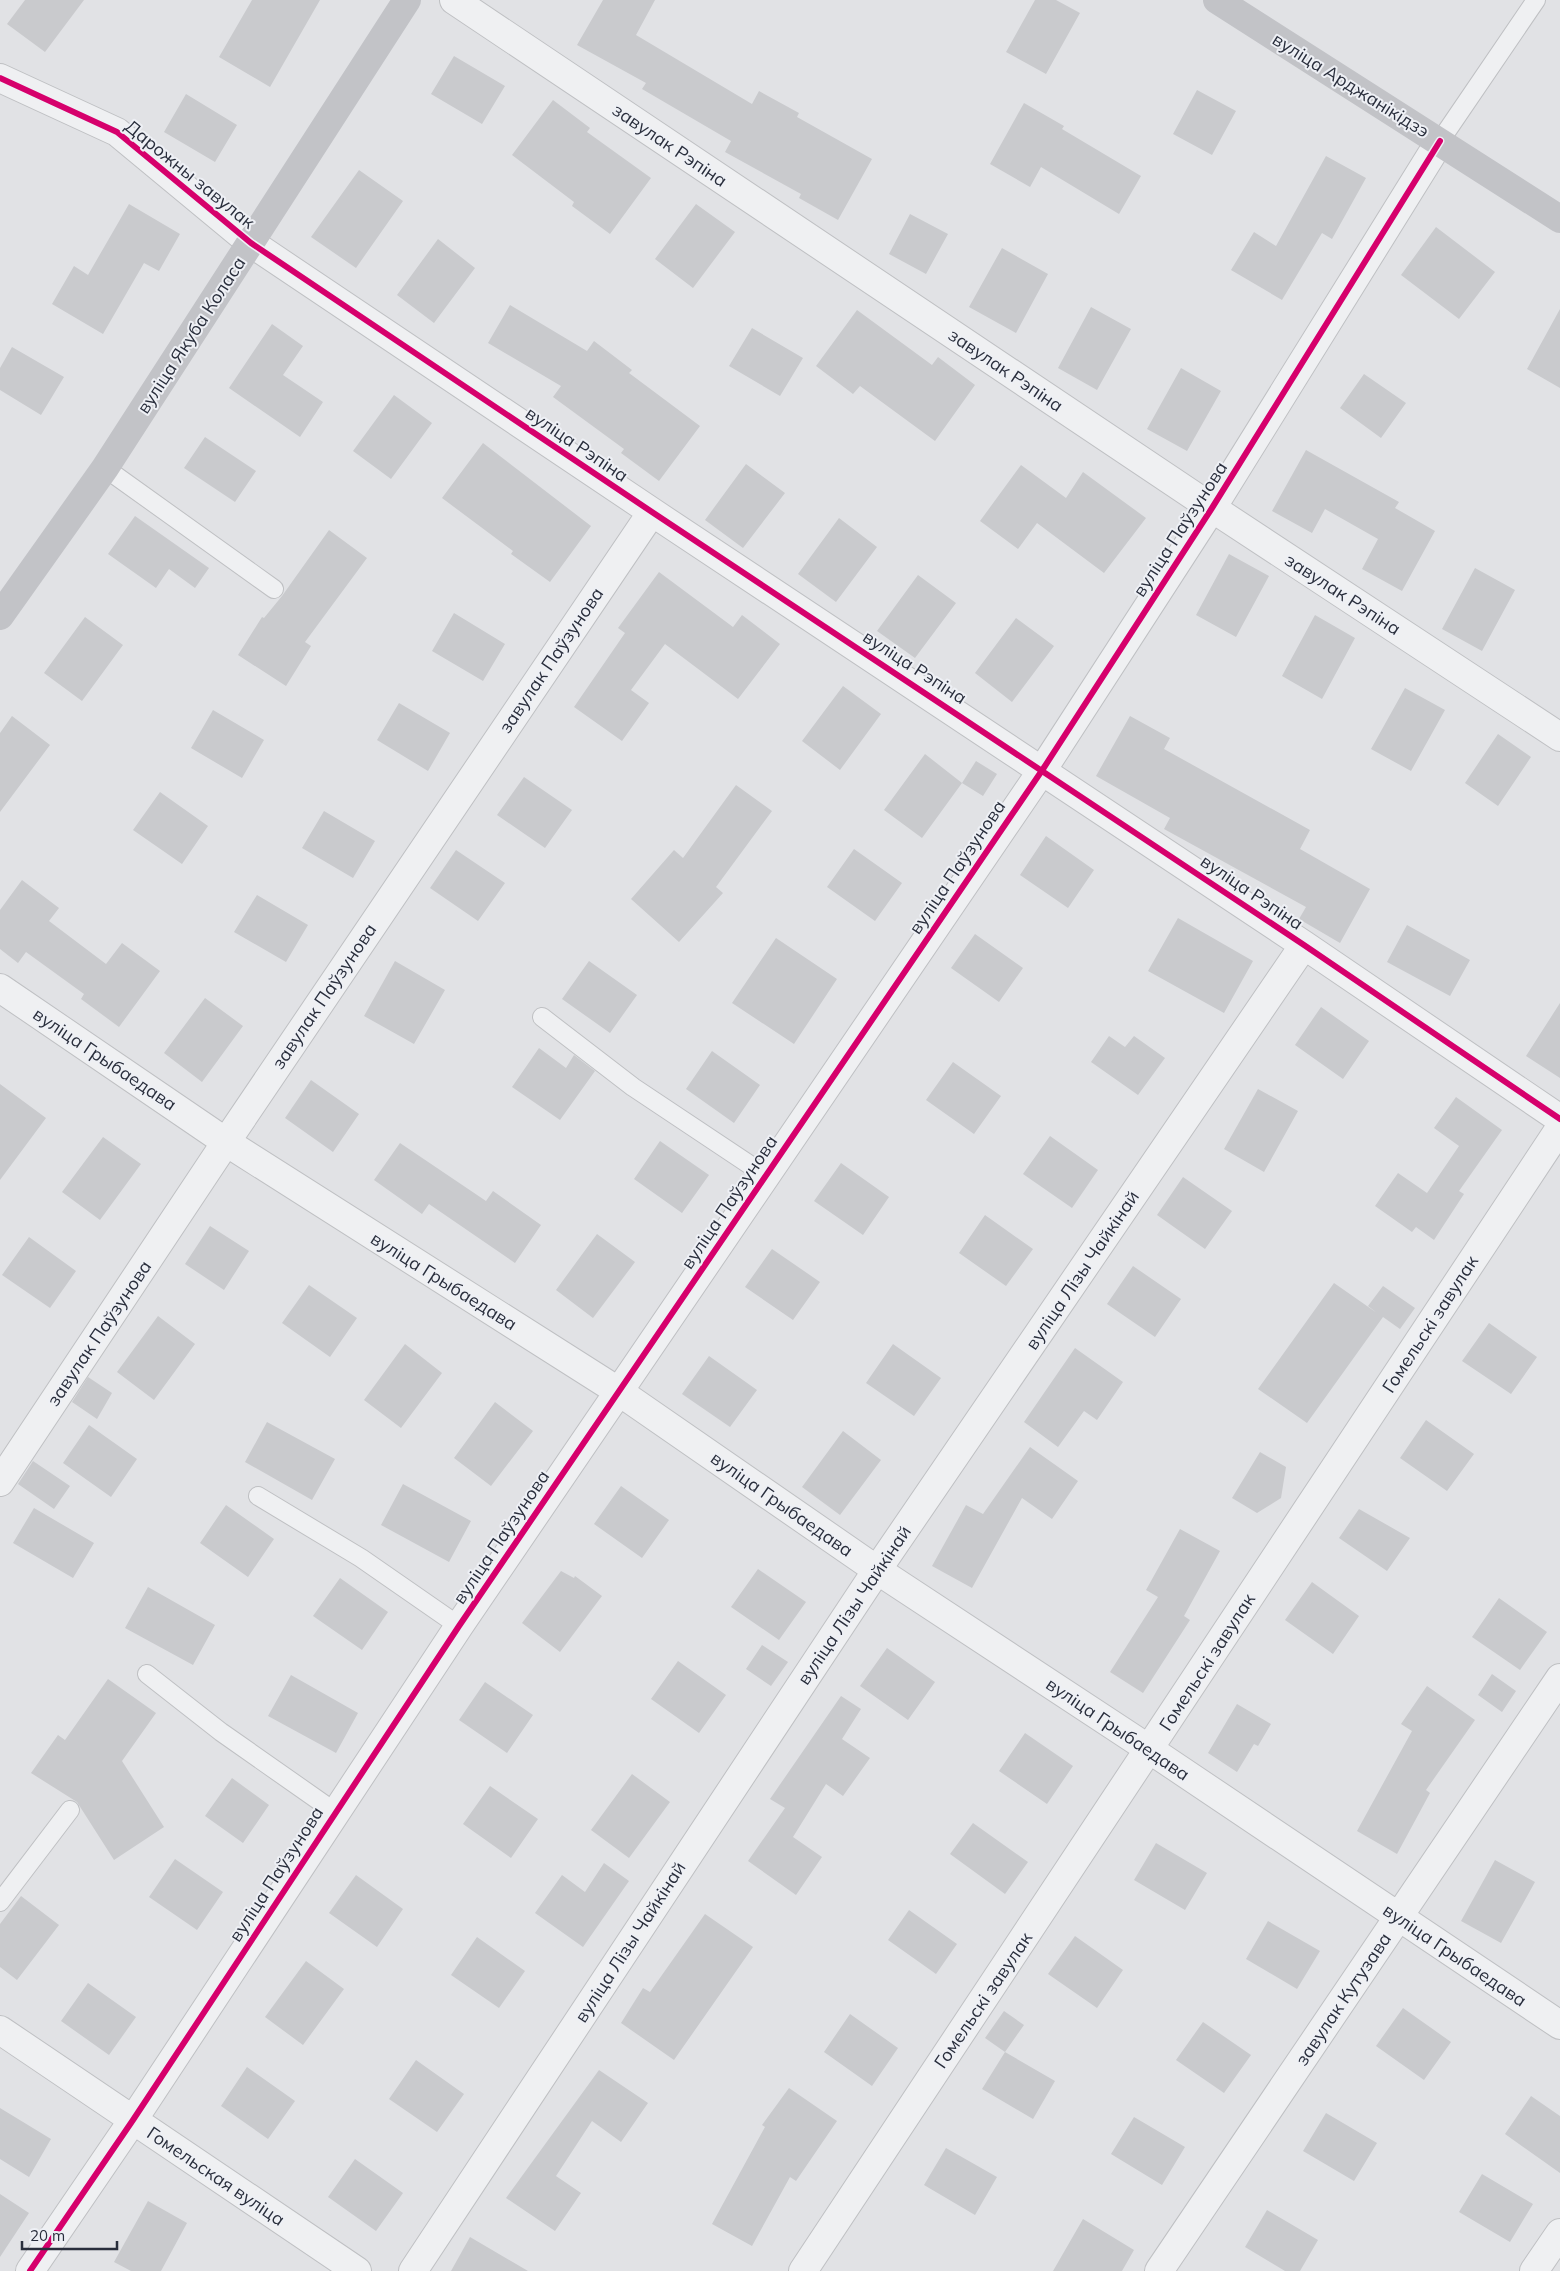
<svg xmlns="http://www.w3.org/2000/svg" width="1560" height="2271" font-family="Mulish,sans-serif">
  <style>
    .building { fill: #c9cacd }
    .lines { fill: none; stroke-linecap: round; stroke-linejoin: round }
    .service-casing { stroke: #bfc0c3; stroke-width: 20 }
    .minor-casing { stroke: #bfc0c3; stroke-width: 30 }
    .service { stroke: #eff0f2; stroke-width: 18 }
    .minor { stroke: #eff0f2; stroke-width: 28 }
    .secondary { stroke: #c2c3c7; stroke-width: 28 }
    .cycleway-casing { stroke: #eef0f5; stroke-width: 9 }
    .cycleway { stroke: #d6006c; stroke-width: 6 }
    .labels { text-anchor: middle; dominant-baseline: central; stroke-width: 4; stroke-linejoin: round; paint-order: stroke }
    .street-label { font-size: 18px; fill: #292e3c; stroke: #eef0f5 }
  </style>
  <rect width="100%" height="100%" fill="#e1e2e5"/>
  <!-- building -->
  <path class="building" d="M 25,0 L 84,0 L 45,52 L 7,24 Z
    M 252,0 L 320,0 L 270,87 L 219,57 Z
    M 603,0 L 655,0 L 636,35 L 752,104 L 759,91 L 799,113 L 797,117 L 872,159 L 838,220 L 799,198 L 801,194 L 725,152 L 731,141 L 642,89 L 646,83 L 577,45 Z
    M 1035,0 L 1056,0 L 1080,13 L 1046,74 L 1006,52 Z
    M 454,56 L 505,86 L 482,124 L 431,94 Z
    M 1197,90 L 1236,111 L 1212,155 L 1173,134 Z
    M 186,94 L 237,125 L 215,162 L 164,132 Z
    M 553,100 L 590,128 L 587,132 L 651,178 L 610,234 L 572,206 L 574,202 L 512,155 Z
    M 1024,103 L 1064,126 L 1062,129 L 1141,176 L 1119,214 L 1041,167 L 1030,187 L 990,164 Z
    M 1326,156 L 1366,178 L 1332,239 L 1322,233 L 1282,300 L 1231,270 L 1254,232 L 1276,246 Z
    M 359,170 L 403,201 L 356,268 L 311,237 Z
    M 129,204 L 180,234 L 159,271 L 144,263 L 103,334 L 52,304 L 74,266 L 88,275 Z
    M 696,204 L 735,232 L 693,288 L 655,259 Z
    M 910,214 L 948,234 L 926,274 L 889,254 Z
    M 1436,227 L 1495,272 L 1459,319 L 1401,275 Z
    M 438,239 L 475,268 L 434,323 L 397,295 Z
    M 1002,248 L 1048,274 L 1016,333 L 969,307 Z
    M 510,305 L 587,351 L 594,341 L 632,370 L 629,373 L 700,426 L 659,481 L 621,453 L 624,449 L 553,397 L 561,386 L 488,343 Z
    M 1091,307 L 1131,329 L 1097,390 L 1058,368 Z
    M 1560,309 L 1560,388 L 1527,369 Z
    M 857,310 L 932,365 L 938,357 L 975,385 L 935,441 L 860,386 L 853,394 L 816,366 Z
    M 272,324 L 303,346 L 283,375 L 323,402 L 300,437 L 229,388 Z
    M 752,328 L 803,358 L 780,396 L 729,366 Z
    M 12,347 L 64,377 L 41,415 L 0,390 L 0,368 Z
    M 1181,368 L 1221,391 L 1187,451 L 1147,429 Z
    M 1364,374 L 1406,403 L 1381,438 L 1340,408 Z
    M 394,395 L 432,423 L 391,479 L 353,451 Z
    M 205,437 L 256,471 L 235,502 L 184,468 Z
    M 483,443 L 591,526 L 550,582 L 511,554 L 513,551 L 442,498 Z
    M 1306,450 L 1399,502 L 1395,508 L 1435,531 L 1402,591 L 1362,569 L 1378,539 L 1325,509 L 1312,533 L 1272,511 Z
    M 746,464 L 785,493 L 743,548 L 705,520 Z
    M 1021,465 L 1066,498 L 1083,472 L 1146,518 L 1104,573 L 1037,523 L 1018,549 L 980,521 Z
    M 135,516 L 209,568 L 195,588 L 169,569 L 156,588 L 108,554 Z
    M 839,518 L 877,547 L 836,602 L 798,574 Z
    M 329,530 L 367,558 L 305,642 L 311,646 L 286,686 L 238,655 L 262,617 L 264,618 L 282,596 Z
    M 1229,554 L 1269,576 L 1236,637 L 1196,615 Z
    M 1475,568 L 1515,590 L 1482,651 L 1442,629 Z
    M 659,572 L 733,627 L 742,615 L 780,644 L 738,699 L 665,644 L 631,690 L 649,703 L 622,741 L 574,707 L 625,633 L 618,628 Z
    M 918,575 L 956,603 L 915,658 L 877,631 Z
    M 454,613 L 505,644 L 483,681 L 432,651 Z
    M 1315,615 L 1355,638 L 1322,699 L 1282,676 Z
    M 85,617 L 123,645 L 82,701 L 44,673 Z
    M 1016,618 L 1054,646 L 1012,702 L 975,673 Z
    M 843,686 L 881,714 L 840,770 L 802,741 Z
    M 1405,688 L 1445,710 L 1411,771 L 1371,749 Z
    M 399,703 L 450,733 L 428,771 L 377,740 Z
    M 213,710 L 264,740 L 242,778 L 191,748 Z
    M 12,716 L 50,745 L 0,812 L 0,733 Z
    M 1130,716 L 1170,738 L 1164,749 L 1310,830 L 1300,849 L 1370,889 L 1340,943 L 1299,919 L 1306,907 L 1164,829 L 1170,818 L 1096,776 Z
    M 1498,734 L 1531,757 L 1498,806 L 1465,783 Z
    M 925,754 L 962,783 L 922,838 L 884,810 Z
    M 976,761 L 997,774 L 983,796 L 962,783 Z
    M 524,777 L 572,810 L 545,848 L 497,815 Z
    M 736,785 L 772,811 L 716,887 L 723,893 L 679,942 L 631,899 L 674,850 L 683,858 Z
    M 160,792 L 208,826 L 182,864 L 133,830 Z
    M 324,811 L 375,841 L 353,878 L 302,848 Z
    M 1046,836 L 1094,870 L 1068,908 L 1020,875 Z
    M 854,849 L 902,883 L 875,921 L 827,887 Z
    M 456,850 L 505,883 L 478,921 L 430,888 Z
    M 22,880 L 59,908 L 49,921 L 106,964 L 122,943 L 160,971 L 119,1027 L 81,999 L 84,994 L 26,952 L 18,963 L 0,949 L 0,910 Z
    M 257,895 L 308,925 L 286,962 L 234,932 Z
    M 1178,918 L 1253,961 L 1224,1013 L 1148,971 Z
    M 1407,925 L 1470,960 L 1450,996 L 1387,962 Z
    M 975,934 L 1023,968 L 999,1002 L 951,968 Z
    M 776,938 L 837,979 L 794,1044 L 732,1003 Z
    M 395,961 L 445,990 L 414,1044 L 364,1016 Z
    M 589,961 L 637,995 L 610,1033 L 562,999 Z
    M 205,998 L 243,1026 L 202,1082 L 164,1053 Z
    M 1560,1003 L 1560,1078 L 1526,1056 Z
    M 1321,1007 L 1369,1041 L 1343,1079 L 1295,1045 Z
    M 1109,1036 L 1125,1047 L 1134,1036 L 1165,1058 L 1138,1095 L 1091,1062 Z
    M 539,1048 L 566,1068 L 574,1055 L 595,1071 L 560,1120 L 512,1087 Z
    M 712,1051 L 760,1085 L 734,1123 L 686,1089 Z
    M 953,1062 L 1001,1096 L 974,1134 L 926,1100 Z
    M 311,1080 L 359,1114 L 333,1152 L 285,1118 Z
    M 0,1084 L 46,1118 L 0,1180 Z
    M 1258,1089 L 1298,1111 L 1264,1172 L 1224,1149 Z
    M 1456,1097 L 1502,1130 L 1459,1191 L 1464,1194 L 1434,1240 L 1416,1227 L 1412,1232 L 1375,1206 L 1398,1173 L 1427,1193 L 1459,1146 L 1434,1128 Z
    M 1050,1136 L 1098,1170 L 1072,1208 L 1023,1174 Z
    M 103,1137 L 141,1164 L 100,1220 L 62,1192 Z
    M 660,1141 L 709,1175 L 682,1213 L 634,1179 Z
    M 400,1143 L 486,1201 L 493,1191 L 541,1225 L 515,1263 L 429,1204 L 422,1214 L 374,1180 Z
    M 841,1163 L 889,1197 L 863,1235 L 814,1201 Z
    M 1183,1177 L 1232,1211 L 1205,1249 L 1157,1215 Z
    M 985,1215 L 1033,1249 L 1006,1286 L 959,1253 Z
    M 210,1226 L 249,1251 L 224,1290 L 185,1264 Z
    M 597,1234 L 635,1262 L 593,1318 L 556,1290 Z
    M 29,1237 L 76,1271 L 50,1308 L 2,1275 Z
    M 772,1249 L 820,1282 L 793,1320 L 745,1287 Z
    M 1133,1266 L 1181,1299 L 1155,1337 L 1107,1304 Z
    M 1334,1283 L 1377,1313 L 1368,1306 L 1383,1286 L 1415,1308 L 1400,1329 L 1383,1317 L 1307,1423 L 1258,1389 Z
    M 309,1285 L 357,1318 L 330,1357 L 282,1323 Z
    M 158,1316 L 195,1344 L 154,1400 L 117,1372 Z
    M 1489,1323 L 1537,1357 L 1511,1394 L 1462,1361 Z
    M 405,1344 L 442,1373 L 401,1428 L 364,1400 Z
    M 893,1344 L 941,1378 L 914,1416 L 866,1383 Z
    M 1075,1348 L 1123,1382 L 1097,1420 L 1084,1411 L 1058,1447 L 1024,1422 Z
    M 709,1356 L 757,1390 L 730,1427 L 682,1394 Z
    M 88,1377 L 112,1393 L 97,1419 L 72,1402 Z
    M 495,1402 L 533,1431 L 491,1486 L 454,1458 Z
    M 1426,1420 L 1474,1454 L 1447,1491 L 1400,1458 Z
    M 267,1422 L 335,1459 L 312,1500 L 245,1462 Z
    M 89,1425 L 137,1459 L 111,1497 L 63,1463 Z
    M 843,1431 L 881,1460 L 840,1515 L 802,1487 Z
    M 1030,1447 L 1078,1481 L 1052,1519 L 1022,1498 L 972,1588 L 932,1566 L 966,1505 L 983,1514 Z
    M 1260,1452 L 1286,1467 L 1281,1498 L 1257,1513 L 1232,1498 Z
    M 33,1461 L 70,1486 L 54,1509 L 18,1484 Z
    M 403,1484 L 471,1521 L 449,1562 L 381,1525 Z
    M 621,1486 L 669,1520 L 642,1558 L 594,1524 Z
    M 226,1505 L 274,1539 L 248,1577 L 200,1543 Z
    M 34,1508 L 94,1543 L 73,1578 L 13,1543 Z
    M 1359,1509 L 1410,1538 L 1387,1571 L 1339,1538 Z
    M 1180,1529 L 1220,1551 L 1184,1616 L 1190,1620 L 1143,1693 L 1110,1672 L 1158,1597 L 1146,1590 Z
    M 758,1569 L 806,1602 L 779,1640 L 731,1607 Z
    M 561,1571 L 574,1578 L 575,1576 L 602,1596 L 560,1652 L 522,1623 Z
    M 340,1578 L 388,1612 L 362,1650 L 313,1616 Z
    M 1312,1582 L 1359,1616 L 1333,1654 L 1285,1620 Z
    M 148,1587 L 215,1625 L 193,1665 L 125,1628 Z
    M 1499,1598 L 1547,1632 L 1520,1670 L 1472,1637 Z
    M 762,1645 L 788,1662 L 771,1686 L 746,1669 Z
    M 887,1648 L 935,1682 L 908,1720 L 860,1686 Z
    M 678,1661 L 726,1695 L 699,1733 L 651,1699 Z
    M 1492,1674 L 1516,1691 L 1502,1712 L 1478,1695 Z
    M 291,1675 L 358,1713 L 336,1753 L 268,1716 Z
    M 108,1679 L 156,1713 L 122,1761 L 164,1827 L 114,1860 L 77,1802 L 31,1773 L 58,1735 L 65,1740 Z
    M 485,1682 L 533,1715 L 507,1753 L 459,1720 Z
    M 1427,1686 L 1475,1720 L 1426,1790 L 1430,1793 L 1397,1854 L 1357,1831 L 1412,1731 L 1401,1724 Z
    M 841,1696 L 861,1709 L 842,1739 L 870,1758 L 843,1796 L 826,1784 L 793,1837 L 822,1857 L 796,1895 L 748,1861 L 785,1808 L 770,1799 Z
    M 1237,1704 L 1271,1724 L 1258,1746 L 1254,1744 L 1237,1772 L 1208,1753 Z
    M 1025,1733 L 1073,1766 L 1047,1804 L 999,1771 Z
    M 632,1774 L 670,1802 L 629,1858 L 591,1830 Z
    M 232,1778 L 269,1805 L 243,1843 L 205,1816 Z
    M 490,1786 L 538,1819 L 511,1858 L 463,1824 Z
    M 973,1823 L 1028,1862 L 1005,1894 L 950,1854 Z
    M 1156,1843 L 1207,1873 L 1185,1910 L 1134,1880 Z
    M 175,1859 L 223,1892 L 197,1930 L 149,1897 Z
    M 1495,1860 L 1535,1882 L 1501,1943 L 1461,1921 Z
    M 604,1863 L 629,1881 L 583,1947 L 535,1913 L 562,1875 L 585,1892 Z
    M 356,1875 L 403,1909 L 377,1947 L 329,1913 Z
    M 21,1896 L 59,1925 L 17,1980 L 0,1967 L 0,1924 Z
    M 909,1910 L 957,1944 L 936,1974 L 888,1940 Z
    M 705,1914 L 753,1947 L 674,2060 L 621,2023 L 643,1988 L 650,1992 Z
    M 1268,1921 L 1320,1951 L 1297,1989 L 1246,1959 Z
    M 1075,1936 L 1123,1970 L 1097,2008 L 1048,1974 Z
    M 477,1937 L 525,1971 L 499,2008 L 451,1975 Z
    M 306,1961 L 344,1989 L 303,2045 L 265,2017 Z
    M 88,1983 L 136,2017 L 109,2055 L 61,2021 Z
    M 1403,2008 L 1451,2042 L 1424,2080 L 1376,2046 Z
    M 1004,2011 L 1024,2025 L 1005,2052 L 985,2038 Z
    M 850,2014 L 898,2048 L 872,2086 L 824,2052 Z
    M 1203,2022 L 1251,2055 L 1224,2093 L 1176,2060 Z
    M 1005,2052 L 1055,2081 L 1033,2119 L 982,2089 Z
    M 416,2060 L 464,2094 L 437,2132 L 389,2099 Z
    M 247,2067 L 295,2101 L 268,2139 L 221,2106 Z
    M 599,2070 L 648,2103 L 621,2142 L 592,2121 L 556,2176 L 581,2193 L 555,2231 L 506,2198 Z
    M 789,2088 L 837,2121 L 796,2181 L 790,2177 L 752,2246 L 712,2224 L 765,2127 L 762,2125 Z
    M 1531,2096 L 1560,2116 L 1560,2173 L 1505,2134 Z
    M 0,2108 L 51,2139 L 29,2177 L 0,2159 Z
    M 1326,2113 L 1377,2143 L 1354,2181 L 1303,2151 Z
    M 1134,2117 L 1185,2147 L 1162,2185 L 1111,2154 Z
    M 946,2148 L 997,2177 L 975,2215 L 924,2185 Z
    M 355,2159 L 403,2193 L 376,2231 L 328,2197 Z
    M 1482,2174 L 1533,2204 L 1510,2242 L 1459,2212 Z
    M 0,2194 L 29,2213 L 0,2257 Z
    M 148,2201 L 187,2223 L 161,2271 L 131,2271 L 114,2262 Z
    M 1267,2210 L 1318,2240 L 1300,2271 L 1285,2271 L 1245,2247 Z
    M 1083,2219 L 1134,2250 L 1122,2271 L 1053,2271 Z
    M 470,2237 L 528,2271 L 451,2271 Z"/>
  <g class="lines">
    <defs>
      <path id="service" d="M 1440,141 L 1536,0
        M 105,468 L 274,589
        M 542,1017 L 633,1087 L 765,1175
        M 258,1496 L 361,1558 L 459,1626
        M 147,1674 L 221,1732 L 335,1812
        M 0,1902 L 70,1810"/>
      <path id="minor" d="M 454,0 L 1212,508 L 1560,737
        M 0,78 L 117,132 L 251,243 L 652,512 L 1304,945 L 1560,1119
        M 0,988 L 226,1142 L 618,1391 L 877,1570 L 1149,1749 L 1560,2025
        M 0,1482 L 226,1142 L 652,512
        M 0,2030 L 357,2271
        M 30,2271 L 133,2120 L 459,1626 L 1043,769 L 1212,508 L 1440,141
        M 413,2271 L 877,1570 L 1304,945
        M 803,2271 L 1560,1128
        M 1159,2271 L 1560,1678
        M 1534,2271 L 1560,2233"/>
    </defs>
    <!-- service casing -->
    <use href="#service" class="service-casing"/>
    <!-- minor casing -->
    <use href="#minor" class="minor-casing"/>
    <!-- service -->
    <use href="#service" class="service"/>
    <!-- minor -->
    <use href="#minor" class="minor"/>
    <!-- secondary -->
    <path class="secondary" d="M 1217,0 L 1560,219
      M 0,616 L 105,468 L 407,0"/>
    <defs>
      <path id="cycleway" d="M 0,78 L 117,132 L 251,243 L 652,512 L 1304,945 L 1560,1119
        M 30,2271 L 133,2120 L 459,1626 L 1043,769 L 1212,508 L 1440,141"/>
    </defs>
    <!-- cycleway casing -->
    <use href="#cycleway" class="cycleway-casing"/>
    <!-- cycleway -->
    <use href="#cycleway" class="cycleway"/>
  </g>
  <g class="labels">
    <!-- street labels -->
    <g class="street-label">
      <text transform="translate(1351 85) rotate(32)">вуліца Арджанікідзэ</text>
      <text transform="translate(670 145) rotate(34)">завулак Рэпіна</text>
      <text transform="translate(190 174) rotate(39)">Дарожны завулак</text>
      <text transform="translate(191 335) rotate(-57)">вуліца Якуба Коласа</text>
      <text transform="translate(1006 370) rotate(34)">завулак Рэпіна</text>
      <text transform="translate(577 444) rotate(34)">вуліца Рэпіна</text>
      <text transform="translate(1180 529) rotate(-57)">вуліца Паўзунова</text>
      <text transform="translate(1343 594) rotate(33)">завулак Рэпіна</text>
      <text transform="translate(551 660) rotate(-56)">завулак Паўзунова</text>
      <text transform="translate(915 667) rotate(33)">вуліца Рэпіна</text>
      <text transform="translate(957 867) rotate(-56)">вуліца Паўзунова</text>
      <text transform="translate(1252 892) rotate(34)">вуліца Рэпіна</text>
      <text transform="translate(324 996) rotate(-56)">завулак Паўзунова</text>
      <text transform="translate(105 1059) rotate(34)">вуліца Грыбаедава</text>
      <text transform="translate(729 1202) rotate(-56)">вуліца Паўзунова</text>
      <text transform="translate(1082 1270) rotate(-56)">вуліца Лізы Чайкінай</text>
      <text transform="translate(444 1281) rotate(32)">вуліца Грыбаедава</text>
      <text transform="translate(1430 1324) rotate(-57)">Гомельскі завулак</text>
      <text transform="translate(99 1333) rotate(-56)">завулак Паўзунова</text>
      <text transform="translate(782 1504) rotate(35)">вуліца Грыбаедава</text>
      <text transform="translate(501 1537) rotate(-56)">вуліца Паўзунова</text>
      <text transform="translate(854 1605) rotate(-56)">вуліца Лізы Чайкінай</text>
      <text transform="translate(1207 1662) rotate(-57)">Гомельскі завулак</text>
      <text transform="translate(1118 1729) rotate(34)">вуліца Грыбаедава</text>
      <text transform="translate(276 1874) rotate(-57)">вуліца Паўзунова</text>
      <text transform="translate(630 1942) rotate(-57)">вуліца Лізы Чайкінай</text>
      <text transform="translate(1455 1955) rotate(34)">вуліца Грыбаедава</text>
      <text transform="translate(1343 1999) rotate(-56)">завулак Кутузава</text>
      <text transform="translate(983 2000) rotate(-56)">Гомельскі завулак</text>
      <text transform="translate(216 2176) rotate(34)">Гомельская вуліца</text>
    </g>
  </g>
  <!-- scale -->
  <path d="M22 2241v8h95v-8" fill="none" stroke="#292e3c" stroke-width="2.5"/>
  <text x="30" y="2241" font-size="15" fill="#292e3c" stroke="#eef0f5" stroke-width="4" paint-order="stroke">20 m</text>
</svg>
